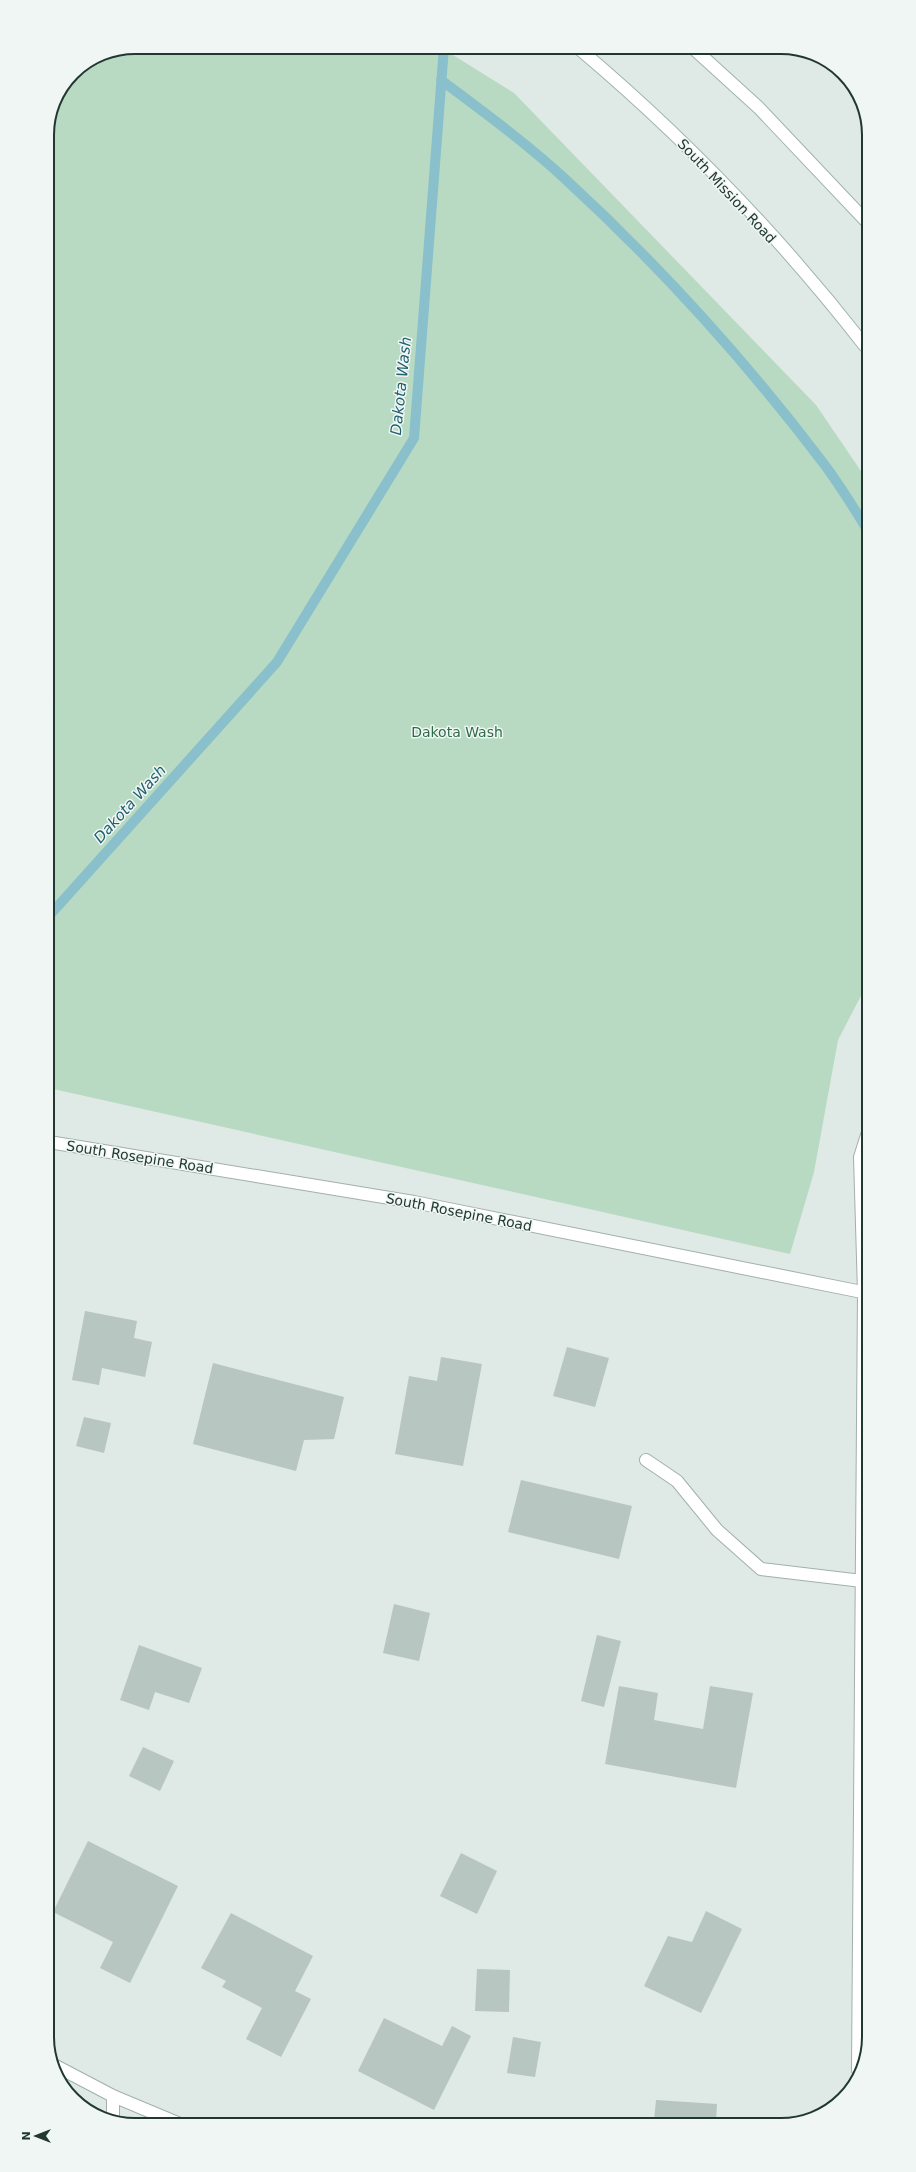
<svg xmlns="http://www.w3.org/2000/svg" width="916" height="2172" font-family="'DejaVu Sans',sans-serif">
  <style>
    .green { fill: #b8d9c2 }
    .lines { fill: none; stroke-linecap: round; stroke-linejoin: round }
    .stream { stroke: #89c0cc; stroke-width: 10 }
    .building { fill: #b7c6c1 }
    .lane-casing { stroke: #a2b0ac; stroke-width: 14 }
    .street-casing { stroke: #a2b0ac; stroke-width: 14 }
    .secondary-casing { stroke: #9fb4ad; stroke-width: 14 }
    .lane { stroke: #fff; stroke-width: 12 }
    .street { stroke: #fff; stroke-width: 12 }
    .secondary { stroke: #fff; stroke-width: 12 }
    .labels { text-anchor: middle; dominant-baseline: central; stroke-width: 3; stroke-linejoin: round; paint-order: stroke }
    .street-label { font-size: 14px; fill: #213832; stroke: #eff6f3 }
    .park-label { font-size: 14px; fill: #2e6c47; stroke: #eff6f3 }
    .water-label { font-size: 15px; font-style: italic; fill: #1f6070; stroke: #eff6f3 }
    .rim { fill: none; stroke: #213832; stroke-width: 2 }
  </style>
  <rect width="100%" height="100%" fill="#dfe9e5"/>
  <!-- green -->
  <path class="green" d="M 135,47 L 440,47 L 514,93 L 816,405 L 865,477 L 866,986 L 838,1040 L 814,1172 L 790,1254 L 49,1088 L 47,129 L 56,96 L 73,73 L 101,54 Z"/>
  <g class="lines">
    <!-- stream -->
    <path class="stream" d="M 441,80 C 482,111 525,142 563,177 C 658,264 746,361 824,464 C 839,484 852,505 865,526
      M 49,916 L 277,662 L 414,438 L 444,47"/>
  </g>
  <!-- building -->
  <path class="building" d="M 85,1311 L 137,1321 L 134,1338 L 152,1342 L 145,1377 L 102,1368 L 99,1385 L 72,1380 Z
    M 567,1347 L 609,1358 L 595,1407 L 553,1396 Z
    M 441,1357 L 482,1364 L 463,1466 L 395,1454 L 409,1376 L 437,1381 Z
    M 213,1363 L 344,1397 L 334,1439 L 304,1440 L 296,1471 L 193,1444 Z
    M 84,1417 L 111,1423 L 104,1453 L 76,1446 Z
    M 521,1480 L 632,1506 L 619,1559 L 508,1532 Z
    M 394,1604 L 430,1613 L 419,1661 L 383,1653 Z
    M 597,1635 L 621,1641 L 604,1707 L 581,1701 Z
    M 139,1645 L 202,1668 L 189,1703 L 155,1692 L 149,1710 L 120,1700 Z
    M 619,1686 L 658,1693 L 654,1720 L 703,1729 L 710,1686 L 753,1693 L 736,1788 L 605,1764 Z
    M 143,1747 L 174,1761 L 160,1791 L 129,1776 Z
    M 88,1841 L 178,1886 L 130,1983 L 100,1968 L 113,1942 L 53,1912 Z
    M 461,1853 L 497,1871 L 477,1914 L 440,1896 Z
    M 706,1911 L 742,1929 L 701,2013 L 644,1986 L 668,1936 L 692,1942 Z
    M 231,1913 L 313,1956 L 295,1991 L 311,1999 L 281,2057 L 246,2039 L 262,2008 L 222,1987 L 226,1981 L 201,1968 Z
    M 477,1969 L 510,1970 L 509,2012 L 475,2011 Z
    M 384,2018 L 442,2046 L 452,2026 L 471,2036 L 434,2110 L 358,2071 Z
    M 513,2037 L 541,2042 L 535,2077 L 507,2073 Z
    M 656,2100 L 717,2104 L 716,2121 L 654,2121 Z"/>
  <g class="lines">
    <defs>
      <path id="lane" d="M 646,1460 L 677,1481 L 717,1530 L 761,1569 L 862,1581"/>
      <path id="street" d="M 49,1142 L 414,1202 L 867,1293
        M 52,2064 L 113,2096 L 180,2124
        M 858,2070 L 864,1292 L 860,1157 L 867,1135
        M 113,2096 L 113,2119"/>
      <path id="secondary" d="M 577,47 C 683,136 780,237 865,346
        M 692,47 L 759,108 L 865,220"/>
    </defs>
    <!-- lane casing -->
    <use href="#lane" class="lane-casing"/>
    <!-- street casing -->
    <use href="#street" class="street-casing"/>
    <!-- secondary casing -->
    <use href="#secondary" class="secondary-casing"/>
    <!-- lane -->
    <use href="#lane" class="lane"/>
    <!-- street -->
    <use href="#street" class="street"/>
    <!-- secondary -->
    <use href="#secondary" class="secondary"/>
  </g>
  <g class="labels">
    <!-- street labels -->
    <g class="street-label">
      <text transform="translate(727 191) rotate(47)">South Mission Road</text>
      <text transform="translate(140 1157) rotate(9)">South Rosepine Road</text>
      <text transform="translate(459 1212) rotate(11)">South Rosepine Road</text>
    </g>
    <!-- park labels -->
    <g class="park-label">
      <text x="457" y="732">Dakota Wash</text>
    </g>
    <!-- water labels -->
    <g class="water-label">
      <text transform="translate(401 386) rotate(-84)">Dakota Wash</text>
      <text transform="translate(130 804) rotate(-48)">Dakota Wash</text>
    </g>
  </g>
  <!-- crop -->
  <path d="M0 0H916V2172H0ZM135 54H781A81 81 0 0 1 862 135V2037A81 81 0 0 1 781 2118H135A81 81 0 0 1 54 2037V135A81 81 0 0 1 135 54Z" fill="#eff6f3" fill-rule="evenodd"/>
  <path class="rim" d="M135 54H781A81 81 0 0 1 862 135V2037A81 81 0 0 1 781 2118H135A81 81 0 0 1 54 2037V135A81 81 0 0 1 135 54Z"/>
  <!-- north arrow -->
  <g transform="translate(36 2136) rotate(270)" stroke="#eff6f3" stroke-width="3" paint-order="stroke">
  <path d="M0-3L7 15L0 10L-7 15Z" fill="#213832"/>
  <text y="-6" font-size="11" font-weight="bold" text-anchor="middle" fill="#213832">N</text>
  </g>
</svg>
